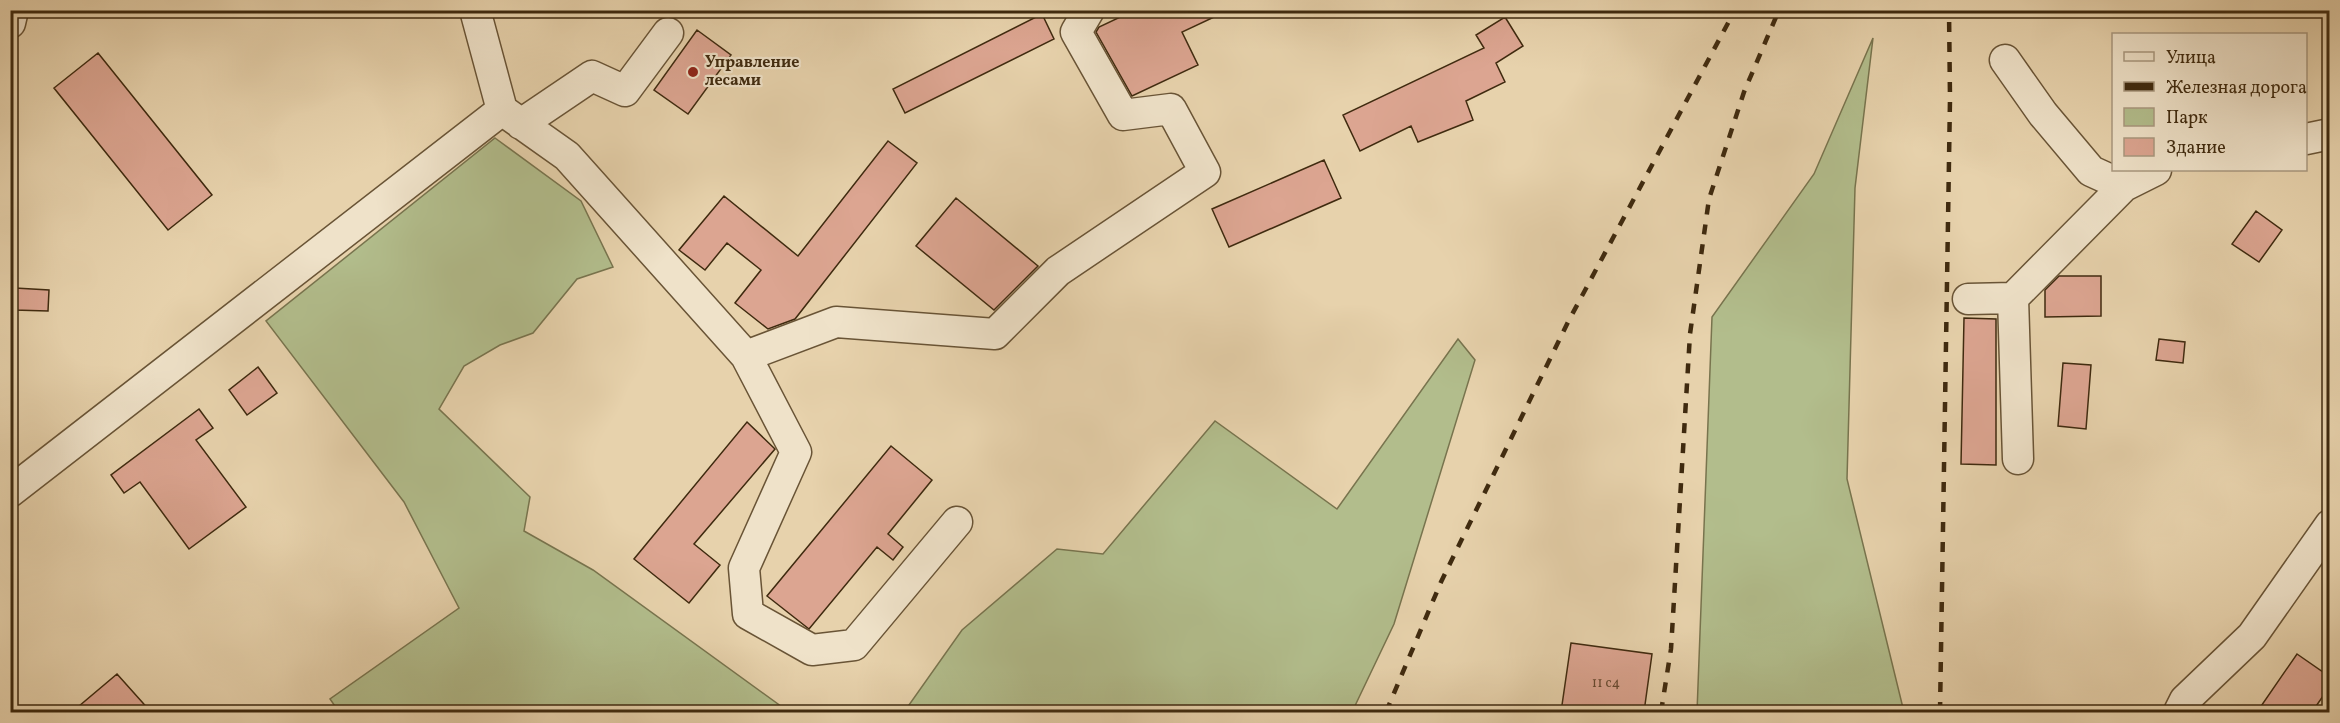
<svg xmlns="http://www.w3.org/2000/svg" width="2340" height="723" font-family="Vollkorn,serif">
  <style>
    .green { fill: #b2bd8c; stroke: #78744e; stroke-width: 1.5 }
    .building { fill: #dca591; stroke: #3f2a0f; stroke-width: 1.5 }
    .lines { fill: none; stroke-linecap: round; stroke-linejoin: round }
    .minor-casing { stroke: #695436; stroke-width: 33 }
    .minor { stroke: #efe2c9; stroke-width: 30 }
    .rail { stroke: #3f2a0f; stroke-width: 4.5; stroke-dasharray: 10 10; stroke-linecap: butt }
    .poi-dot { fill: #8f2418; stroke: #efe2c9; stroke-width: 2 }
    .labels { text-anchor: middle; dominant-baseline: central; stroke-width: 4.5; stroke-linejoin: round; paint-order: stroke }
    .number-label { font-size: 14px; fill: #664930 }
    .poi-label { font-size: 16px; font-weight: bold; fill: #3f2a0f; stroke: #efe2c9; text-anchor: start }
  </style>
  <rect width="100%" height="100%" fill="#e7d2ac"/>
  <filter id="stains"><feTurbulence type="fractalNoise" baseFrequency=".00333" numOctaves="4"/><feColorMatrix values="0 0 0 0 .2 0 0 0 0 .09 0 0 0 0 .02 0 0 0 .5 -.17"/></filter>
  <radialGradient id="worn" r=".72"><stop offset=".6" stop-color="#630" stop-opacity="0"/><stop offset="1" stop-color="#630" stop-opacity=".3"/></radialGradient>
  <!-- green -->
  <path class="green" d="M 1873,38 L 1855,188 L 1847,479 L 1904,712 L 1697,712 L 1712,317 L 1814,174 Z
    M 495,138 L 581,201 L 613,267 L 577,279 L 533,333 L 500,345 L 464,366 L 439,409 L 530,497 L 524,531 L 593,570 L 789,712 L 339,712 L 330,699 L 459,608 L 404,502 L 266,321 Z
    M 1458,339 L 1475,360 L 1394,624 L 1352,712 L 904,712 L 962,630 L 1057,549 L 1103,554 L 1215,421 L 1337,509 Z"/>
  <!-- building -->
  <path class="building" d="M 1135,10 L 1229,10 L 1182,32 L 1198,65 L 1132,96 L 1096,32 L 1099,27 Z
    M 1042,14 L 1054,39 L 905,113 L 893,89 Z
    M 1505,17 L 1523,46 L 1496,63 L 1505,82 L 1466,101 L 1473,120 L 1418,142 L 1411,126 L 1360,151 L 1343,115 L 1484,48 L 1476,35 Z
    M 697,30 L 731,55 L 688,114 L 654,90 Z
    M 98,53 L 212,195 L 168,230 L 54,88 Z
    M 888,141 L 917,163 L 795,319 L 768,329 L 735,303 L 761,270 L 727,243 L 705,270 L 679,250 L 724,196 L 798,256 Z
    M 1324,160 L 1341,198 L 1229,247 L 1212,209 Z
    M 956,198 L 1038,266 L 994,310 L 916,246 Z
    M 2256,211 L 2282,230 L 2259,262 L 2232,244 Z
    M 2059,276 L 2101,276 L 2101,316 L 2045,317 L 2045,290 Z
    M 15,288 L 49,290 L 48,311 L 14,310 Z
    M 1964,318 L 1996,319 L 1996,465 L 1961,464 Z
    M 2159,339 L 2185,342 L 2183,363 L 2156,360 Z
    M 2063,363 L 2091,365 L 2086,429 L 2058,426 Z
    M 258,367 L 277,393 L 247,415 L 229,390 Z
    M 199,409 L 213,428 L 196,440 L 246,507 L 189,549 L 140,482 L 124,493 L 111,475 Z
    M 747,422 L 775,449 L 694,544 L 720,565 L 689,603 L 634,559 Z
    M 891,446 L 932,480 L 888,534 L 903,547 L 893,560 L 877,547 L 809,629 L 767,596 Z
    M 1571,643 L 1652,654 L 1644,712 L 1561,712 Z
    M 2297,654 L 2330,677 L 2330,686 L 2312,712 L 2257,712 Z
    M 117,674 L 151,712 L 72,712 Z"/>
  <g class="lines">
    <defs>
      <path id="minor" d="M 10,23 L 13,10
        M 2005,60 L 2043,114 L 2091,171 L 2124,186 L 2156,170
        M 502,110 L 567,156 L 746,356 L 836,322 L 995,334 L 1058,271 L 1205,172 L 1171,109 L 1123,115 L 1076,32 L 1089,10
        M 521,124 L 592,76 L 625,91 L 668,33
        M 2306,139 L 2330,134
        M 2013,298 L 2018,459
        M 1968,299 L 2013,298 L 2124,186
        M 746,356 L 796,452 L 744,568 L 748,614 L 812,650 L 854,645 L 957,522
        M 10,492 L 502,110 L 475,10
        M 2179,712 L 2185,700 L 2252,636 L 2330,525"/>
    </defs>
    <!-- minor casing -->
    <use href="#minor" class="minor-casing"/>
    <!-- minor -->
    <use href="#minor" class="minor"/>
    <!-- rail -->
    <path class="rail" d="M 1386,712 L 1441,582 L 1568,322 L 1735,10
      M 1661,712 L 1671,649 L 1690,334 L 1709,199 L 1744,92 L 1779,10
      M 1940,712 L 1950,99 L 1949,10"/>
  </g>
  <!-- markers -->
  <circle class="poi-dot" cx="693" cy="72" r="6"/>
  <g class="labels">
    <!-- number labels -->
    <g class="number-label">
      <text x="1606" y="683">11 с4</text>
    </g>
    <!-- poi labels -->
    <g class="poi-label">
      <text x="705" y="63">Управление<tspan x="705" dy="18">лесами</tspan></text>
    </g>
  </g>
  <!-- margin -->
  <rect width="2340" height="723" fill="none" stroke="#e7d2ac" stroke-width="36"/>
  <rect x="12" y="12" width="2316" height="699" fill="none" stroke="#3f2a0f" stroke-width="3"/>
  <rect x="18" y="18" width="2304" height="687" fill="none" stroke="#3f2a0f" stroke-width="1.5"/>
  <!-- legend -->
  <rect x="2112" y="33" width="195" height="138" fill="#efe2c9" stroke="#a9987f" stroke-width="1.5"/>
  <rect x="2124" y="52" width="30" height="9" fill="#efe2c9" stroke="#a9987f" stroke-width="1.5"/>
  <text x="2166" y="63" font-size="18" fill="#3f2a0f">Улица</text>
  <rect x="2124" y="82" width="30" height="9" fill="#3f2a0f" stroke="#a9987f" stroke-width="1.5"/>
  <text x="2166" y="93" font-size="18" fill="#3f2a0f">Железная дорога</text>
  <rect x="2124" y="108" width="30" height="18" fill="#b2bd8c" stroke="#a9987f" stroke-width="1.5"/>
  <text x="2166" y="123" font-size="18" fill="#3f2a0f">Парк</text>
  <rect x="2124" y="138" width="30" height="18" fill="#dca591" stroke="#a9987f" stroke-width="1.5"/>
  <text x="2166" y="153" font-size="18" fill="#3f2a0f">Здание</text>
  <rect width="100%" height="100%" filter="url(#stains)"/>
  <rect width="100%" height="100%" fill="url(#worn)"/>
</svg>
